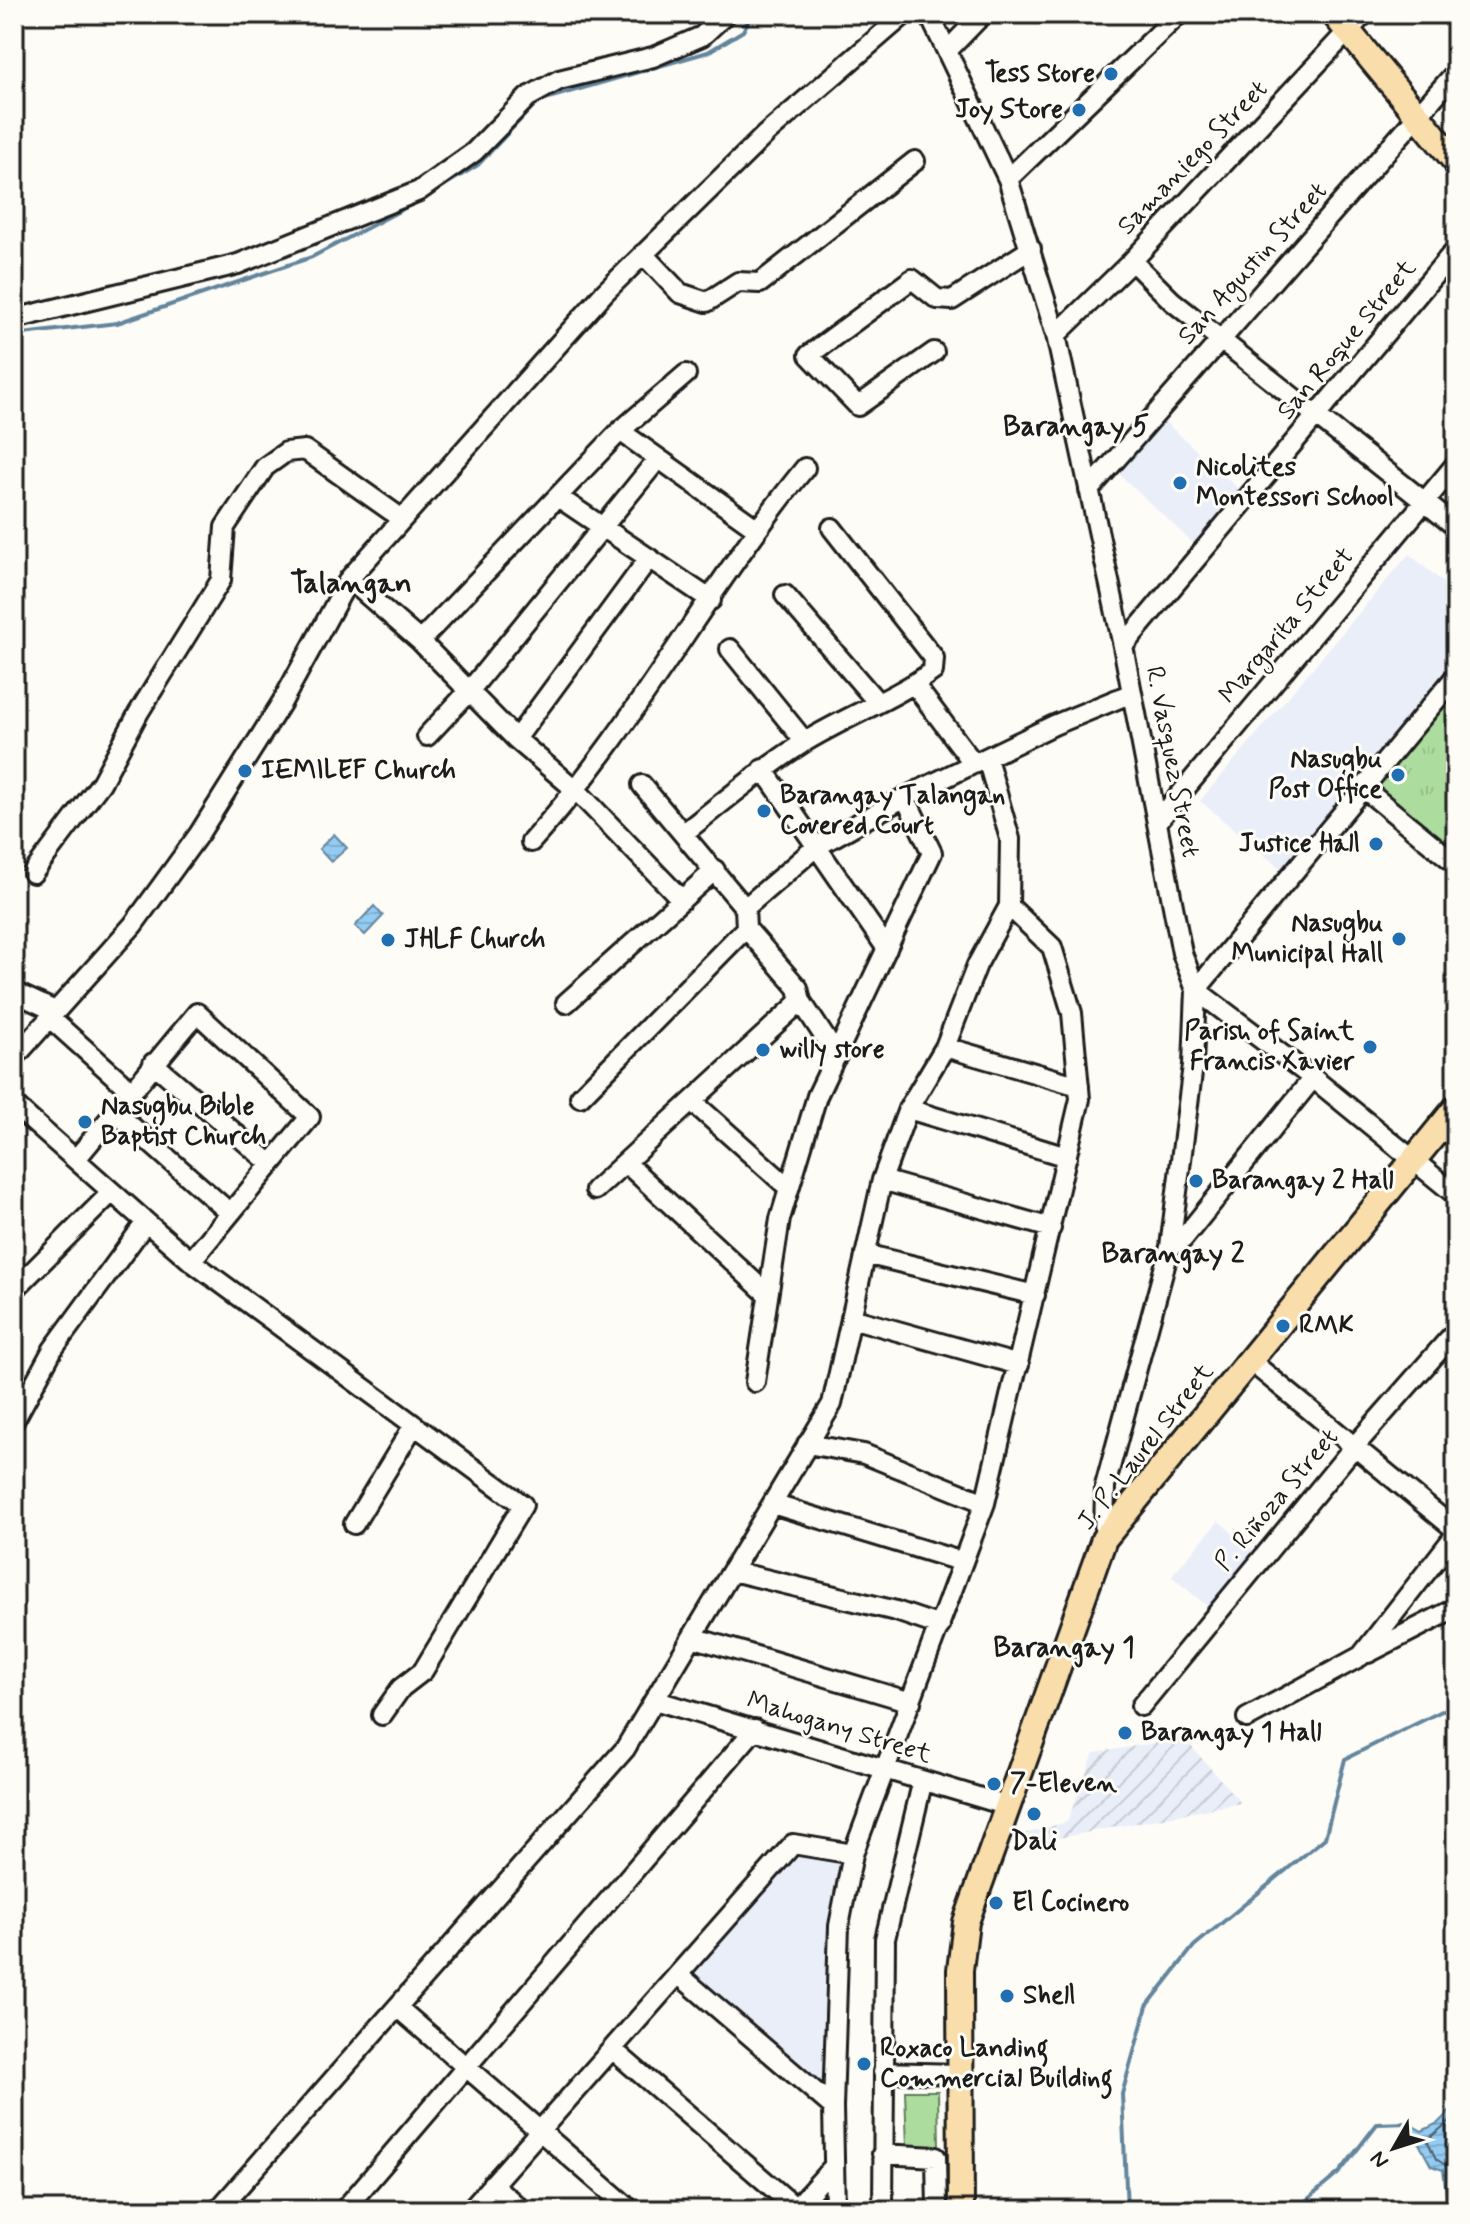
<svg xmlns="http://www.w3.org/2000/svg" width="1470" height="2224" font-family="Mynerve,sans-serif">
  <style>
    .built { fill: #eaeef9 }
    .industrial { fill: url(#industrial-furrows) }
    .grass { fill: #acdd9e; stroke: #647c5d; stroke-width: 2 }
    .park { fill: url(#park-tufts); stroke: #647c5d; stroke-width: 2 }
    .water { fill: url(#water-rules); stroke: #63859c; stroke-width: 2 }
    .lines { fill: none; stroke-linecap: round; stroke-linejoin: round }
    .shore { stroke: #4c6272; stroke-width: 2 }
    .stream { stroke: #63859c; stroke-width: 4 }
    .minor-casing { stroke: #1c1c1c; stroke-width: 24 }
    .major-casing { stroke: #1c1c1c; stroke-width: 30 }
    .minor { stroke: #fdfcf7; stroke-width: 18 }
    .major { stroke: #f9deab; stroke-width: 24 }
    .poi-dot { fill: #1f6fb2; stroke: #fdfcf7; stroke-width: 3 }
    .labels { text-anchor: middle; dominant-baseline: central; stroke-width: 6; stroke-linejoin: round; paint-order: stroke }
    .poi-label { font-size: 26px; font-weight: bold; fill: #1c1c1c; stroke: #fdfcf7; text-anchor: start }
    .street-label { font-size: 26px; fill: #1c1c1c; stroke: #fdfcf7 }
    .neighbourhood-label { font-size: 28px; font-weight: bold; fill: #1c1c1c; stroke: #fdfcf7 }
    .quarter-label { font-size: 30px; font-weight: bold; fill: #1c1c1c; stroke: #fdfcf7 }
  </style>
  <defs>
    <pattern id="industrial-furrows" width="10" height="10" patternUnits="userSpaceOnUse" patternTransform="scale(2)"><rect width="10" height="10" fill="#eaeef9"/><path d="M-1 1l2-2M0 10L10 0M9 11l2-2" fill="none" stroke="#c8ccd5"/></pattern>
    <pattern id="park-tufts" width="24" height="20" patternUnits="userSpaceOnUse" patternTransform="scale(2)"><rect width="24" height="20" fill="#acdd9e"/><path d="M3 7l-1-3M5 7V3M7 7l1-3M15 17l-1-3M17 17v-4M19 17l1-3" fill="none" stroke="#93bd88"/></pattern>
    <pattern id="water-rules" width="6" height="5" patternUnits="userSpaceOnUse" patternTransform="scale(2)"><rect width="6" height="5" fill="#93cbf2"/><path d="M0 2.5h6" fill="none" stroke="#7eaecf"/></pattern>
  </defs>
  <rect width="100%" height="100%" fill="#fdfcf7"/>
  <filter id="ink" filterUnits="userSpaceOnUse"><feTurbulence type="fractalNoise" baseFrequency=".0125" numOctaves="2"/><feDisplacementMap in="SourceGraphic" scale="16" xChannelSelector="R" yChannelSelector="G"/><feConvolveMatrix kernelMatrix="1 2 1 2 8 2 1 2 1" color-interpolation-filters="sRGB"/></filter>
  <g filter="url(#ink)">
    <!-- built -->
    <path class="built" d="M 1161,418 L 1243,493 L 1196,546 L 1117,472 Z
      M 1409,554 L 1456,593 L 1456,660 L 1285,872 L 1200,801 Z
      M 1219,1521 L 1260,1557 L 1213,1611 L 1171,1576 Z
      M 793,1848 L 848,1856 L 830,2095 L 688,1972 Z"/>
    <!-- industrial -->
    <path class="industrial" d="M 1184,1738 L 1241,1803 L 1022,1845 L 1020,1835 L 1067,1822 L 1094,1753 Z"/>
    <!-- grass -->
    <path class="grass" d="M 905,2091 L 938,2091 L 939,2147 L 907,2147 Z"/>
    <!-- park -->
    <path class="park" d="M 1456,688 L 1456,849 L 1377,787 Z"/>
    <!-- water -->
    <path class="water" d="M 334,834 L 347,848 L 331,862 L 319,849 Z
      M 374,906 L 383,916 L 365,935 L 355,926 Z
      M 1456,2105 L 1456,2210 L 1448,2210 L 1443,2170 L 1431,2166 L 1408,2123 L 1422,2131 L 1438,2123 Z"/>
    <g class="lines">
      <!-- shore -->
      <path class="shore" d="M 1456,2116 L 1427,2140 L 1436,2159 L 1450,2168 L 1456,2207"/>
      <!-- stream -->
      <path class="stream" d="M 433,192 L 478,165 L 538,101 L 708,52 L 743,31 L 752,14
        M 14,335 L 117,323 L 312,257 L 422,199
        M 1127,2210 L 1122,2094 L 1147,2006 L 1194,1946 L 1325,1838 L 1345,1759 L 1456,1704
        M 1295,2210 L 1340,2172 L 1377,2124 L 1408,2123"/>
      <defs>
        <path id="minor" d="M 929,14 L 1008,179 L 1056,335 L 1123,646 L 1182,953 L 1196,990 L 1193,1065 L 1170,1247 L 1105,1486 L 1104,1539
          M 947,51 L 983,14
          M 1008,179 L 1179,14
          M 643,254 L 680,293 L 707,302 L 738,282 L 760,283 L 915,161
          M 1132,261 L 1172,301 L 1456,527
          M 14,319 L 238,264 L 419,191 L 474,152 L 528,97 L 559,80 L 653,57 L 702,36 L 726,14
          M 1056,335 L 1132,261 L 1364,14
          M 934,352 L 858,406 L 809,355 L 912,279 L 937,299 L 952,300 L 1031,249
          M 620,431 L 686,374
          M 1089,490 L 1456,72
          M 558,497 L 711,600
          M 349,579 L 420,641 L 516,739 L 577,791 L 682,900
          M 785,595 L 878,703
          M 420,641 L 620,431 L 756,528
          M 1123,646 L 1456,249
          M 730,649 L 805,742
          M 1456,676 L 1196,990 L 1313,1078 L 1456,1195
          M 914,684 L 974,764
          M 427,736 L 471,689 L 657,460
          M 516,739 L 649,558
          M 763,769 L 887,949
          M 642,785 L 745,908
          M 1362,787 L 1456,864
          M 1158,821 L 1456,464
          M 684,833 C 723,802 761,770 803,743 C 845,717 892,700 933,671 L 934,658 L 832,528
          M 531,842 C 635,727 707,588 805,468
          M 33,873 L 101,783 L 139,712 L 221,580 L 225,527 L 265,467 L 286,452 L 305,450 L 401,518
          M 746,928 L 798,988 L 801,1001
          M 14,992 L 55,1011
          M 566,1003 L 715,870
          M 50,1018 L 130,1090
          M 945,1047 L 1079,1086
          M 14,1058 L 133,925 L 199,834 L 282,702 L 349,579 L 605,292 L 766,134 L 905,14
          M 153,1063 L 271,1164
          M 580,1097 L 746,928 L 745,908 L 816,847 L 905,797 L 1054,725 L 1132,693
          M 694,1103 L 789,1188
          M 14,1105 L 146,1222 L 53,1349 L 14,1421
          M 908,1109 L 1067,1157
          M 114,1111 L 230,1213
          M 76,1159 L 197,1013 L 310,1117 L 191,1261 L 146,1222
          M 626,1163 L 767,1294
          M 882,1180 L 1051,1228
          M 595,1190 L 801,1001 L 837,1056
          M 1170,1247 L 1183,1239 L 1313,1078
          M 865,1254 L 1035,1295
          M 191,1261 L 523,1505 L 423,1671 L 401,1688 L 382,1715
          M 14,1290 L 112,1192
          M 851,1318 L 1019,1365
          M 1249,1360 L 1456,1530
          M 755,1382 L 780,1219 L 817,1096 L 932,853 L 905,797
          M 807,1444 L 864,1454 L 985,1503
          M 772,1504 L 963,1562
          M 354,1524 L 414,1425
          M 732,1571 L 896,1611 L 940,1626
          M 692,1637 L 911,1702
          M 1368,1653 L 1456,1608
          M 654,1700 L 1008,1806
          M 1141,1706 L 1353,1448 L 1456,1331
          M 1247,1718 L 1361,1656 L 1456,1534
          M 678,1974 L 833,2107
          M 397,2007 L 631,2210
          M 612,2049 L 796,2208
          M 883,2072 L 959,2074
          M 882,2154 L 936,2157 L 937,2210
          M 492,2184 L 522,2210
          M 218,2210 L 625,1749 L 832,1404 L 882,1180 L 908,1109 L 945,1047 L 977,965 L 1009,906 L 1010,839 L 987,758
          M 344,2210 L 755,1729
          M 470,2210 L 793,1844 L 853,1854
          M 794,2210 L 833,2167
          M 835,2210 L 833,2107 L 839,1926 L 853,1854 L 985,1503 L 1080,1099 L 1072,1013 L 1052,947 L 1009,906
          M 883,2210 L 885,1939 L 921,1788"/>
        <path id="major" d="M 1334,14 L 1456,162
          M 961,2210 L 960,1970 L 966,1922 L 1104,1539 L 1456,1108"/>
      </defs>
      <!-- minor casing -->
      <use href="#minor" class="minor-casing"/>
      <!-- major casing -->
      <use href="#major" class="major-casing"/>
      <!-- minor -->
      <use href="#minor" class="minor"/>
      <!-- major -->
      <use href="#major" class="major"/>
    </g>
  </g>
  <!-- markers -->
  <g class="poi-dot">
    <circle cx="1111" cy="74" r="8"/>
    <circle cx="1079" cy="110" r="8"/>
    <circle cx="1180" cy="483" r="8"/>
    <circle cx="245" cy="771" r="8"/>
    <circle cx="1398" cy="775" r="8"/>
    <circle cx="764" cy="811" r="8"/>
    <circle cx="1376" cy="844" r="8"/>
    <circle cx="1399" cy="939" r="8"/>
    <circle cx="388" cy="940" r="8"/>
    <circle cx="1370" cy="1047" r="8"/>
    <circle cx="763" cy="1050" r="8"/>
    <circle cx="85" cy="1122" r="8"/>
    <circle cx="1196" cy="1181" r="8"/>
    <circle cx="1283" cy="1326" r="8"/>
    <circle cx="1125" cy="1733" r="8"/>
    <circle cx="994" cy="1784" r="8"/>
    <circle cx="1034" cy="1814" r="8"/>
    <circle cx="996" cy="1903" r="8"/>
    <circle cx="1007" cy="1996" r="8"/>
    <circle cx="864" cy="2064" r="8"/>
  </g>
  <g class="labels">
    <!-- poi labels -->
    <g class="poi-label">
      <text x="1095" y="74" text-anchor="end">Tess Store</text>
      <text x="1063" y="110" text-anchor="end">Joy Store</text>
      <text x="1196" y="468">Nicolites<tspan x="1196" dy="30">Montessori School</tspan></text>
      <text x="1382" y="760" text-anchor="end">Nasugbu<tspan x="1382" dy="30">Post Office</tspan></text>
      <text x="261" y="771">IEMILEF Church</text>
      <text x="780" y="796">Barangay Talangan<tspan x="780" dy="30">Covered Court</tspan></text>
      <text x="1360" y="844" text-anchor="end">Justice Hall</text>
      <text x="1383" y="924" text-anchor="end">Nasugbu<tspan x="1383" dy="30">Municipal Hall</tspan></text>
      <text x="404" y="940">JHLF Church</text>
      <text x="1354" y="1032" text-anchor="end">Parish of Saint<tspan x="1354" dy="30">Francis Xavier</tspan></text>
      <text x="779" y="1050">willy store</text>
      <text x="101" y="1107">Nasugbu Bible<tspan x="101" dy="30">Baptist Church</tspan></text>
      <text x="1212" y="1181">Barangay 2 Hall</text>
      <text x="1299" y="1326">RMK</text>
      <text x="1141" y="1733">Barangay 1 Hall</text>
      <text x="1010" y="1784">7-Eleven</text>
      <text x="1034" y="1842" text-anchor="middle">Dali</text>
      <text x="1012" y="1903">El Cocinero</text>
      <text x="1023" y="1996">Shell</text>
      <text x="880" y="2049">Roxaco Landing<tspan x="880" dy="30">Commercial Building</tspan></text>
    </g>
    <!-- street labels -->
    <g class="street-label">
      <text transform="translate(1193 158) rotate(-46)">Samaniego Street</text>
      <text transform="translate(1253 264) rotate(-48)">San Agustin Street</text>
      <text transform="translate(1347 340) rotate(-50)">San Roque Street</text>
      <text transform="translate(1287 626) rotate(-50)">Margarita Street</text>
      <text transform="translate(1172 762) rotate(79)">R. Vasquez Street</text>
      <text transform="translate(1146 1447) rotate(-52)">J. P. Laurel Street</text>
      <text transform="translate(1277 1500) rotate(-50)">P. Riñoza Street</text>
      <text transform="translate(839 1728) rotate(17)">Mahogany Street</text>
    </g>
    <!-- neighbourhood labels -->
    <g class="neighbourhood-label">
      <text x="1076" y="427">Barangay 5</text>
      <text x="1173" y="1254">Barangay 2</text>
      <text x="1064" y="1648">Barangay 1</text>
    </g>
    <!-- quarter labels -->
    <g class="quarter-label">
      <text x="351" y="583">Talangan</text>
    </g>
  </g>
  <!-- margin -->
  <rect width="1470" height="2224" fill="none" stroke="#fdfcf7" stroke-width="48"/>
  <rect x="24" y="24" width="1422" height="2176" fill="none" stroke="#1c1c1c" stroke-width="3" filter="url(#ink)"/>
  <!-- north arrow -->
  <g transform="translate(1394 2148) rotate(231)" stroke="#fdfcf7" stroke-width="6" paint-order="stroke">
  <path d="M0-6L14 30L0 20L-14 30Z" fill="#1c1c1c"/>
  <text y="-12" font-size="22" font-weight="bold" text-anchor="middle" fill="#1c1c1c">N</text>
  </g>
</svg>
